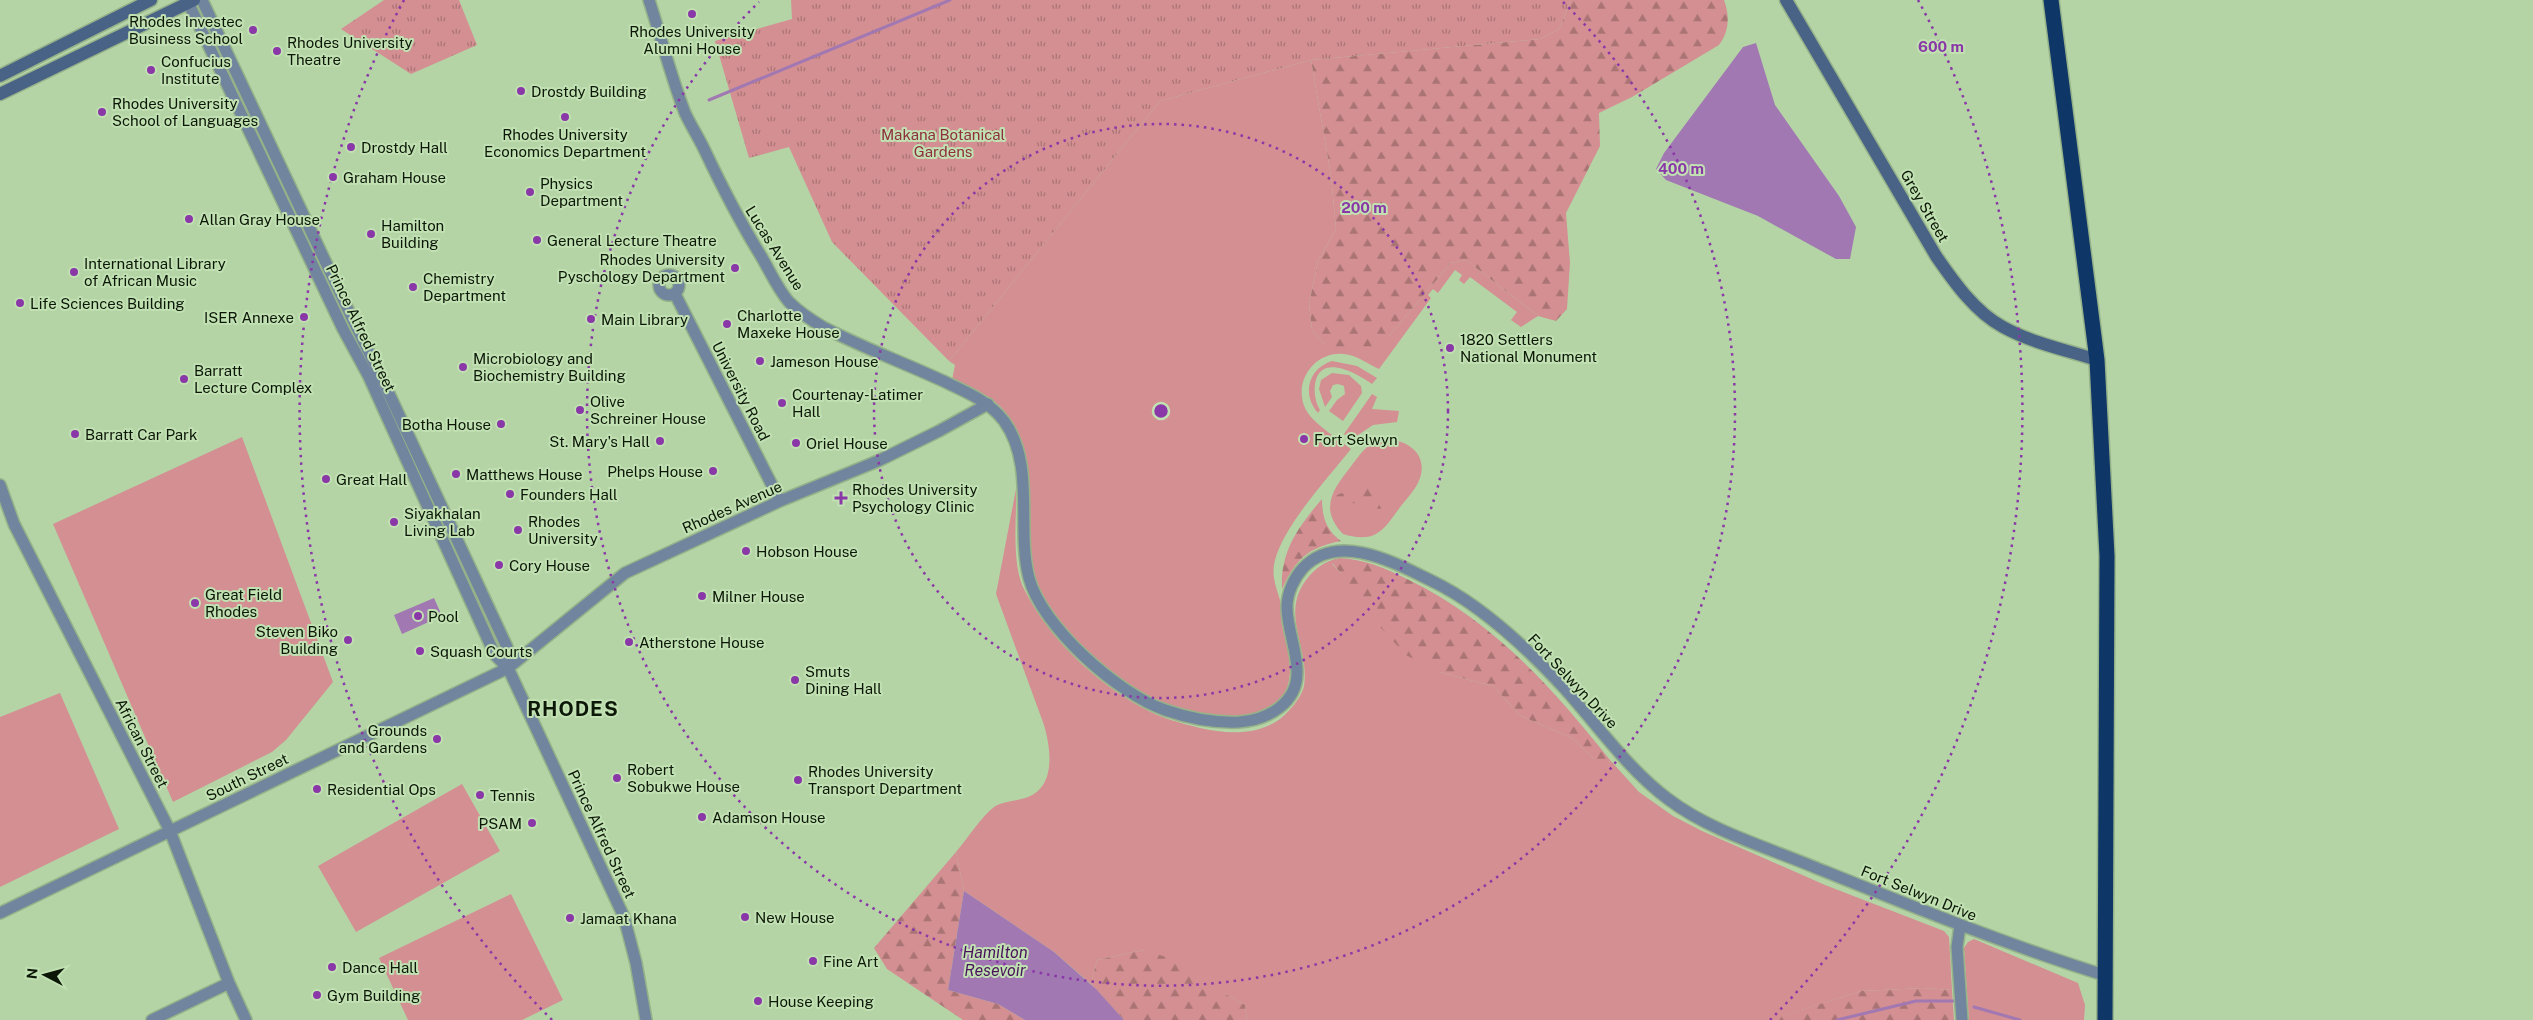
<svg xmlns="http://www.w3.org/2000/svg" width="2533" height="1020" font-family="'Public Sans',sans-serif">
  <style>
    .green { fill: #d38f92 }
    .forest { fill: url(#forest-firs) }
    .park { fill: url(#park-tufts) }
    .water { fill: #a178b2 }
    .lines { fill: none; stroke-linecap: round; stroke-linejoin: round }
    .stream { stroke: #a178b2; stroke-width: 3 }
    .street-casing { stroke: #96b289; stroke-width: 14 }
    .secondary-casing { stroke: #96b289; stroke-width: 15 }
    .highway-casing { stroke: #96b289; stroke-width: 18 }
    .street { stroke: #72859e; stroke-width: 11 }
    .secondary { stroke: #496387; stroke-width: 12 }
    .highway { stroke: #0e3667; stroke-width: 15 }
    .ring { fill: none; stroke: #8a38a7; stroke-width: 2.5; stroke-dasharray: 2.5 5 }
    .poi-dot { fill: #8a38a7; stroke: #c1e1b3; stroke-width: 2 }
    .labels { text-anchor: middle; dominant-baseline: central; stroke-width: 4; stroke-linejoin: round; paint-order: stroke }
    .poi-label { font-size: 15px; fill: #0c1707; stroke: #c1e1b3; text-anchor: start }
    .park-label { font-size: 15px; fill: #8e303d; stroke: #c1e1b3 }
    .street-label { font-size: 15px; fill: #0c1707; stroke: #c1e1b3 }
    .water-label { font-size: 16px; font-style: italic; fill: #49135b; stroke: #c1e1b3 }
    .district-label { font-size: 20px; font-weight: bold; letter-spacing: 1px; fill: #0c1707; stroke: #c1e1b3 }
    .centre { fill: #8a38a7; stroke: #c1e1b3; stroke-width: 2.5 }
    .ring-label { font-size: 15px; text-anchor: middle; font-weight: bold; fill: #8a38a7; stroke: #c1e1b3; stroke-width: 4; stroke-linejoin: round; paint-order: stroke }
  </style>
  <defs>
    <pattern id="forest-firs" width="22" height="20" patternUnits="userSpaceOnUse" patternTransform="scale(1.25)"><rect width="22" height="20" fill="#d38f92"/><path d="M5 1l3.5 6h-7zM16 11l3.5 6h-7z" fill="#aa7475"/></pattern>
    <pattern id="park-tufts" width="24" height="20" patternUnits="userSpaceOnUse" patternTransform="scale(1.25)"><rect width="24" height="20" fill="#d38f92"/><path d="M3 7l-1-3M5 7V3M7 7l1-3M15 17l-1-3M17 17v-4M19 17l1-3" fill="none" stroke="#aa7475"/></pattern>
  </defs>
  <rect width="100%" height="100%" fill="#b4d4a6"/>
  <!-- green -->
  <path class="green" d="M 1311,60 L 1331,176 L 1336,229 L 1318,261 L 1309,304 L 1312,330 L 1324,344 L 1389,336 L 1451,263 L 1466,260 L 1538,316 L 1521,327 L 1511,320 L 1517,312 L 1470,277 L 1464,284 L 1459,280 L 1462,275 L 1455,270 L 1438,293 L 1433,289 L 1428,295 L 1431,298 L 1379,369 C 1368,364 1356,355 1344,354 C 1315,351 1293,381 1305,408 C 1311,422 1338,439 1351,449 C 1327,479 1285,524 1275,560 C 1271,576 1276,586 1280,600 C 1282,608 1281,617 1282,625 C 1287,649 1298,678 1280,700 C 1261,722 1220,719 1194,712 C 1184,709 1172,707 1163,703 C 1107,677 1040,619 1029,557 C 1023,523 1019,489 1015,455 C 1014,445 1014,431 1011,422 C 1001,399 974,388 952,380 L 955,365 L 949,361 L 1160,101 Z
    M 1332,361 L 1357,366 L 1377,378 L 1372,384 C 1358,374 1320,352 1315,384 C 1314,393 1315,402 1320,410 L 1318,413 C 1301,394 1309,368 1332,361 Z
    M 1332,373 L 1349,375 L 1361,386 L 1362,393 L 1343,421 L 1329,411 L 1337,400 L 1345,394 L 1344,386 L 1338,384 L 1333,385 L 1330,391 L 1332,397 L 1325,407 L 1319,389 L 1321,380 Z
    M 1372,394 L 1377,397 L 1372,409 L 1399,411 L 1397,422 L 1373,425 L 1352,439 L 1344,434 Z
    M 242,437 L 333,682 L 286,740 L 272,752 L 173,802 L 53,524 Z
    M 1385,439 C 1407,440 1428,453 1420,478 C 1416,490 1405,500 1398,510 C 1391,519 1385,530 1374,535 C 1365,539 1352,537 1343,534 C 1318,508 1334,488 1352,465 C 1362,452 1369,441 1385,439 Z
    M 1016,489 C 1017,518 1011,563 1024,589 C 1049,639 1095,682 1143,708 C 1161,718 1180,723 1200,728 C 1226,734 1257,736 1280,719 C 1288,713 1302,697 1304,686 C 1310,649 1280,615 1306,580 C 1316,567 1324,562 1339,558 L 1332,564 L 1439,672 L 1493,686 L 1521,716 L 1572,738 L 1593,758 L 1610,763 L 1610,760 L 1639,792 L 1673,816 L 1702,831 L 1825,885 L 1944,931 L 1949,937 L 1952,990 L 1923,988 L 1861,991 L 1783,1016 L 1779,1020 L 1247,1020 L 1245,1005 L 1143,950 L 1097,960 L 1091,984 L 1054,952 L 964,891 L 956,852 C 967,839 981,817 994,807 C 1003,801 1018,801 1028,797 C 1056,786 1051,749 1044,725 L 996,594 Z
    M 60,693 L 119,829 L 0,887 L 0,717 Z
    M 462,784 L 500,851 L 356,932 L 318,866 Z
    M 511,894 L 563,1000 L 522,1020 L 408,1020 L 379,958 Z
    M 1974,939 L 2078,983 L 2085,1005 L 2084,1020 L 1969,1020 L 1964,948 L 1968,942 Z"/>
  <!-- forest -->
  <path class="forest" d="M 1571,0 L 1724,0 C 1730,16 1729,32 1719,45 L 1632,97 L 1599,113 L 1600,146 L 1566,213 L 1570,263 L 1567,309 L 1556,321 L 1538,316 L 1466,260 L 1451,263 L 1389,336 L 1369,351 L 1342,351 L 1324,344 L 1312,330 L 1309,304 L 1318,261 L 1336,229 L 1331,176 L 1311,60 L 1540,39 L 1559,29 Z
    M 1366,486 L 1370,487 L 1385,516 L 1382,523 L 1376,521 L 1366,505 L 1354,503 L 1340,506 L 1335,503 L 1336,496 L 1339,494 Z
    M 1322,499 C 1322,517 1326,530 1341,541 C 1307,548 1296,559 1282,589 C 1280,551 1299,526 1322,499 Z
    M 1339,558 C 1364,559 1385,568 1407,579 C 1492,620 1553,688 1610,760 L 1609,765 L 1593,758 L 1572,738 L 1521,716 L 1493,686 L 1439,672 L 1406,655 L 1371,617 L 1347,580 L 1332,563 Z
    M 956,852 L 964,891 L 948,990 L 998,1004 L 1025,1020 L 963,1020 L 887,969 L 874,948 Z
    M 1143,950 L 1173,959 L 1216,989 L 1245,1005 L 1247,1020 L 1124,1020 L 1091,984 L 1097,960 Z
    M 1923,988 L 1952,990 L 1954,1020 L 1779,1020 L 1782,1016 L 1861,991 Z"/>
  <!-- park -->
  <path class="park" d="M 384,0 L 459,0 L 477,45 L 411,74 L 341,29 Z
    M 791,0 L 1571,0 L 1559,29 L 1540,39 L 1311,60 L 1160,101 L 949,361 L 832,242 L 789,147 L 749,158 L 715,41 L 792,19 Z"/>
  <!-- water -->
  <path class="water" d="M 1756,43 L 1775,105 L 1839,196 L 1856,227 L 1850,259 L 1836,259 L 1758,216 L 1666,180 L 1656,169 L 1664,153 L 1743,47 Z
    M 434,598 L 442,616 L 402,634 L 394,615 Z
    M 964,891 L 1054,952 L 1096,989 L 1124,1020 L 1025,1020 L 998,1004 L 948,990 Z"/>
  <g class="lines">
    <!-- stream -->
    <path class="stream" d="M 709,100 L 950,0
      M 1974,1007 L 2020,1020
      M 1837,1020 L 1916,1001 L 1955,1001"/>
    <defs>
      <path id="street" d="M 187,0 L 343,329 L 369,377 L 495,655 L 508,668 L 624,917 L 636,963 L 646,1020
        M 202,0 L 352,318 L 385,385 L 507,647 L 508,668
        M 649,0 C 661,37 671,77 685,113 C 691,126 699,138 705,151 C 722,187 740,222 761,256 C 770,271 777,288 789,302 C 799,312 811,320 823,327 C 861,347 902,362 941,380 C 964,391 988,400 1004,421 C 1036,465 1016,528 1029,578 C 1042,627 1118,694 1165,710 C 1188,718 1215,723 1239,722 C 1268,720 1298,703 1297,671 C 1297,650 1287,628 1287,607 C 1287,593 1294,578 1303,568 C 1338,531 1395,563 1432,581 C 1480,604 1529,650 1565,689 C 1599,727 1628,769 1668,799 C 1710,831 1766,847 1814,867 C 1911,906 2007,945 2107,976
        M659 285a10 10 0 1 1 20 0a10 10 0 1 1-20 0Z
        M 675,294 L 780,501
        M 0,485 L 14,524 L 170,831 L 229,983 L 246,1020
        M 0,913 L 508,668 L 625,573 L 780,501 L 878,461 L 939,431 L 988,404
        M 1960,926 L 1957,947 L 1962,1020
        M 152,1020 L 229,983"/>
      <path id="secondary" d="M 1786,0 L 1936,256 C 1954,282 1975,312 2003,327 C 2032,343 2066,350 2097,360
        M 0,76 L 151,0
        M 0,94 L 194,0"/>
      <path id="highway" d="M 2051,0 L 2097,360 L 2107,556 L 2105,1020"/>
    </defs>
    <!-- street casing -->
    <use href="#street" class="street-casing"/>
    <!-- secondary casing -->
    <use href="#secondary" class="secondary-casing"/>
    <!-- highway casing -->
    <use href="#highway" class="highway-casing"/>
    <!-- street -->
    <use href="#street" class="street"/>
    <!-- secondary -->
    <use href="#secondary" class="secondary"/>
    <!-- highway -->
    <use href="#highway" class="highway"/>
  </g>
  <!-- distance rings -->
  <g class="ring">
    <circle cx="1161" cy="411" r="287"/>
    <path d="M1563 2A574 574 0 1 1 759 2"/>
    <path d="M552 1020A861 861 0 0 1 404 0M1918 0A861 861 0 0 1 1770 1020"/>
  </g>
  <!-- markers -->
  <g class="poi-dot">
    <circle cx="692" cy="14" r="5"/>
    <circle cx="253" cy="30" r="5"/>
    <circle cx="277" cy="51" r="5"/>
    <circle cx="151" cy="70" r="5"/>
    <circle cx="521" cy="91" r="5"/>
    <circle cx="102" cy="112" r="5"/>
    <circle cx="565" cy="117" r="5"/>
    <circle cx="351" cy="147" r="5"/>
    <circle cx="333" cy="177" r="5"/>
    <circle cx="530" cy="192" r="5"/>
    <circle cx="189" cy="219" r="5"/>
    <circle cx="371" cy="234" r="5"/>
    <circle cx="537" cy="240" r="5"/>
    <circle cx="735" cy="268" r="5"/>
    <circle cx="74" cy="272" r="5"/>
    <circle cx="413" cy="287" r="5"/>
    <circle cx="20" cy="303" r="5"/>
    <circle cx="304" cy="317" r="5"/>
    <circle cx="591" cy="319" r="5"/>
    <circle cx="727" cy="324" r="5"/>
    <circle cx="1450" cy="348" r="5"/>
    <circle cx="760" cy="361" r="5"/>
    <circle cx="463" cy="367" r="5"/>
    <circle cx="184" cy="379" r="5"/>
    <circle cx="782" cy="403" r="5"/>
    <circle cx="580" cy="410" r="5"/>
    <circle cx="501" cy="424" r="5"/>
    <circle cx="75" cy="434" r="5"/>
    <circle cx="1304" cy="439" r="5"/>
    <circle cx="660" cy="441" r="5"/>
    <circle cx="796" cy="443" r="5"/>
    <circle cx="713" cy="471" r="5"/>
    <circle cx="456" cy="474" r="5"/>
    <circle cx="326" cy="479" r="5"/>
    <circle cx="510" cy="494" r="5"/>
    <path d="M838.5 490.5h5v5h5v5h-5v5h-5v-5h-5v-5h5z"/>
    <circle cx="394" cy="522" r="5"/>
    <circle cx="518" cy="530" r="5"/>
    <circle cx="746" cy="551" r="5"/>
    <circle cx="499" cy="565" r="5"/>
    <circle cx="702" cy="596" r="5"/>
    <circle cx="195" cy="603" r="5"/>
    <circle cx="418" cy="616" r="5"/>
    <circle cx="348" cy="640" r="5"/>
    <circle cx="629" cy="642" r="5"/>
    <circle cx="420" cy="651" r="5"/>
    <circle cx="795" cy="680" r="5"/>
    <circle cx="437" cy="739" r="5"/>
    <circle cx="617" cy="778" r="5"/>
    <circle cx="798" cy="780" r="5"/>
    <circle cx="317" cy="789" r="5"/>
    <circle cx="480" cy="795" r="5"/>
    <circle cx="702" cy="817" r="5"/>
    <circle cx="532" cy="823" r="5"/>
    <circle cx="745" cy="917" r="5"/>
    <circle cx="570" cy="918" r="5"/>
    <circle cx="813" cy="961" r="5"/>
    <circle cx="332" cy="967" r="5"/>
    <circle cx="317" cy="995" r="5"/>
    <circle cx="758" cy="1001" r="5"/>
  </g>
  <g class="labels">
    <!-- poi labels -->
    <g class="poi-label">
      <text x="243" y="21" text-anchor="end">Rhodes Investec<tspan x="243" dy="17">Business School</tspan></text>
      <text x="692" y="31" text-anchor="middle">Rhodes University<tspan x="692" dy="17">Alumni House</tspan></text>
      <text x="287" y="42">Rhodes University<tspan x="287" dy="17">Theatre</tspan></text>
      <text x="161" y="61">Confucius<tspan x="161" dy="17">Institute</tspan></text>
      <text x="531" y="91">Drostdy Building</text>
      <text x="112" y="103">Rhodes University<tspan x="112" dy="17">School of Languages</tspan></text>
      <text x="565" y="134" text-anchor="middle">Rhodes University<tspan x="565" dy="17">Economics Department</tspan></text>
      <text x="361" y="147">Drostdy Hall</text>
      <text x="343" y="177">Graham House</text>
      <text x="540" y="183">Physics<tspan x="540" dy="17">Department</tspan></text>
      <text x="199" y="219">Allan Gray House</text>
      <text x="381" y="225">Hamilton<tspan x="381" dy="17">Building</tspan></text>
      <text x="547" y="240">General Lecture Theatre</text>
      <text x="725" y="259" text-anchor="end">Rhodes University<tspan x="725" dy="17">Pyschology Department</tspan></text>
      <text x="84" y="263">International Library<tspan x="84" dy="17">of African Music</tspan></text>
      <text x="423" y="278">Chemistry<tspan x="423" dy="17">Department</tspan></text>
      <text x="30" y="303">Life Sciences Building</text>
      <text x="737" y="315">Charlotte<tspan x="737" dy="17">Maxeke House</tspan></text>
      <text x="294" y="317" text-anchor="end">ISER Annexe</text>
      <text x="601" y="319">Main Library</text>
      <text x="1460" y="339">1820 Settlers<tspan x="1460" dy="17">National Monument</tspan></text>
      <text x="473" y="358">Microbiology and<tspan x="473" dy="17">Biochemistry Building</tspan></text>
      <text x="770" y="361">Jameson House</text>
      <text x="194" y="370">Barratt<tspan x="194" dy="17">Lecture Complex</tspan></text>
      <text x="792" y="394">Courtenay-Latimer<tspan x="792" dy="17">Hall</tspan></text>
      <text x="590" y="401">Olive<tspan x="590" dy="17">Schreiner House</tspan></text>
      <text x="491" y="424" text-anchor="end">Botha House</text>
      <text x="85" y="434">Barratt Car Park</text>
      <text x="1314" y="439">Fort Selwyn</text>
      <text x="650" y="441" text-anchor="end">St. Mary's Hall</text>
      <text x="806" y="443">Oriel House</text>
      <text x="703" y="471" text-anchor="end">Phelps House</text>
      <text x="466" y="474">Matthews House</text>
      <text x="336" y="479">Great Hall</text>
      <text x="852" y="489">Rhodes University<tspan x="852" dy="17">Psychology Clinic</tspan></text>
      <text x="520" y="494">Founders Hall</text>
      <text x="404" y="513">Siyakhalan<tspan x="404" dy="17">Living Lab</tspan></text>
      <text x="528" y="521">Rhodes<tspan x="528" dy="17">University</tspan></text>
      <text x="756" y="551">Hobson House</text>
      <text x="509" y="565">Cory House</text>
      <text x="205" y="594">Great Field<tspan x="205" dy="17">Rhodes</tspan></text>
      <text x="712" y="596">Milner House</text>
      <text x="428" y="616">Pool</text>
      <text x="338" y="631" text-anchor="end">Steven Biko<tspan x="338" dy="17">Building</tspan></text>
      <text x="639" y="642">Atherstone House</text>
      <text x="430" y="651">Squash Courts</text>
      <text x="805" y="671">Smuts<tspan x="805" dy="17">Dining Hall</tspan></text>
      <text x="427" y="730" text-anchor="end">Grounds<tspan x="427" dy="17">and Gardens</tspan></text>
      <text x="627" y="769">Robert<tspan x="627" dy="17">Sobukwe House</tspan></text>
      <text x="808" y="771">Rhodes University<tspan x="808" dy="17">Transport Department</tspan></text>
      <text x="327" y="789">Residential Ops</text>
      <text x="490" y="795">Tennis</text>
      <text x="712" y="817">Adamson House</text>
      <text x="522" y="823" text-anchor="end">PSAM</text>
      <text x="755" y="917">New House</text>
      <text x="580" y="918">Jamaat Khana</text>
      <text x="823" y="961">Fine Art</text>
      <text x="342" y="967">Dance Hall</text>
      <text x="327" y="995">Gym Building</text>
      <text x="768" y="1001">House Keeping</text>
    </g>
    <!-- park labels -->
    <g class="park-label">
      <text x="943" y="134">Makana Botanical<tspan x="943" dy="17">Gardens</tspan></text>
    </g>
    <!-- street labels -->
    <g class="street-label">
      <text transform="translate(1925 206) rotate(60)">Grey Street</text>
      <text transform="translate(775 248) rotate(58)">Lucas Avenue</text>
      <text transform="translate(361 328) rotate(64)">Prince Alfred Street</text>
      <text transform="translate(741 391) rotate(63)">University Road</text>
      <text transform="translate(732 507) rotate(-24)">Rhodes Avenue</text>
      <text transform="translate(1573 681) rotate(47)">Fort Selwyn Drive</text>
      <text transform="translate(142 743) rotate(63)">African Street</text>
      <text transform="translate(247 777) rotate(-26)">South Street</text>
      <text transform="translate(602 834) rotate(65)">Prince Alfred Street</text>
      <text transform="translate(1919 893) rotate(22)">Fort Selwyn Drive</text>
    </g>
    <!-- water labels -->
    <g class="water-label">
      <text x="995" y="952">Hamilton<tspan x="995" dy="18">Resevoir</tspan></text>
    </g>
    <!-- district labels -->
    <g class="district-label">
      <text x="573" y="709">RHODES</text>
    </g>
  </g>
  <circle cx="1161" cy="411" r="8" class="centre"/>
  <g class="ring-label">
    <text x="1941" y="52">600 m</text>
    <text x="1681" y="174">400 m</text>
    <text x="1364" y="213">200 m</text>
  </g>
  <!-- north arrow -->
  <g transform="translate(45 975) rotate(276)" stroke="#c1e1b3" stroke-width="4" paint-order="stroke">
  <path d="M0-4L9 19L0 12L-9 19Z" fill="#0c1707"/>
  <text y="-8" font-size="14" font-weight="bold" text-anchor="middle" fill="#0c1707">N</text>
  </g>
</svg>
